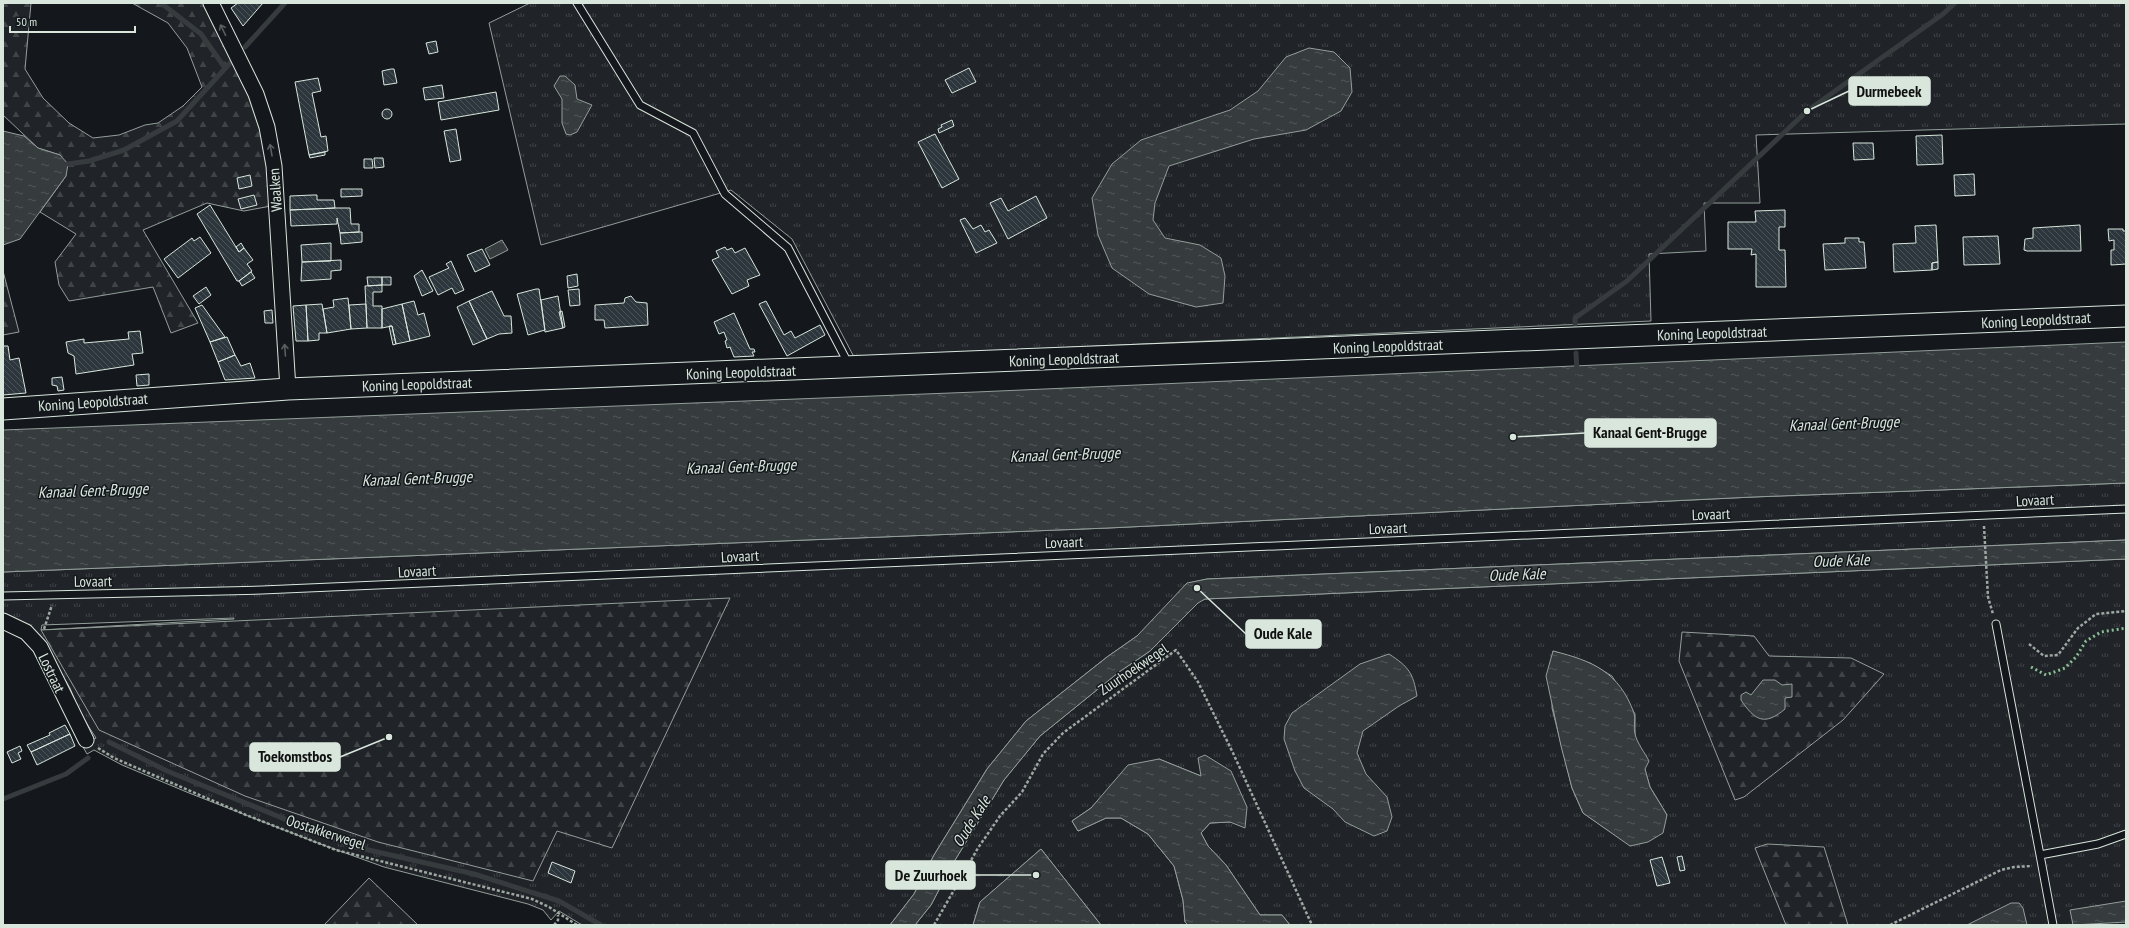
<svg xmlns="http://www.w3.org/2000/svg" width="2129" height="928" font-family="'PT Sans Narrow',sans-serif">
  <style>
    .grass { fill: url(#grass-tufts); stroke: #939e99; fill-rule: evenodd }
    .forest { fill: url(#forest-firs); stroke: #939e99 }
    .water { fill: url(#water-ripples); stroke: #939e99 }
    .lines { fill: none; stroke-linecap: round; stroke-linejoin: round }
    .stream { stroke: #363b3e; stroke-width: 5 }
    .building { fill: url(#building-back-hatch); stroke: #d8e6dc }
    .lane-casing { stroke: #d8e6dc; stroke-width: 9 }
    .street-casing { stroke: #d8e6dc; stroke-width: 17 }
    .secondary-casing { stroke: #d8e6dc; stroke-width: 23 }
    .path { stroke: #9da8a2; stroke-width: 2.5; stroke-dasharray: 3 2; stroke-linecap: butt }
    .lane { stroke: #14181c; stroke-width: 7 }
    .street { stroke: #14181c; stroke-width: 15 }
    .secondary { stroke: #14181c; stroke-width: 21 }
    .hedge { stroke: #8ac095; stroke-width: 3; stroke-dasharray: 2 3; stroke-linecap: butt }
    .oneway { stroke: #59605f }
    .labels { text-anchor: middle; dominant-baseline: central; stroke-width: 3; stroke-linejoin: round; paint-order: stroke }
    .street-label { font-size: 15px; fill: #d8e6dc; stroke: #14181c }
    .water-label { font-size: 16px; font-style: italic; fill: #d8e6dc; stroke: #14181c }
    .leader { fill: none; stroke: #d8e6dc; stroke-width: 1.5 }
    .callout-dot { fill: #d8e6dc; stroke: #14181c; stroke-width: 1.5 }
    .callout { fill: #d8e6dc; stroke: #d8e6dc; stroke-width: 1.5 }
    .callout-label { font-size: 16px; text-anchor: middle; font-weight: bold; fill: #111 }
  </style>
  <defs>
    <pattern id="grass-tufts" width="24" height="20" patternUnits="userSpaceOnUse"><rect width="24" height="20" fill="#202428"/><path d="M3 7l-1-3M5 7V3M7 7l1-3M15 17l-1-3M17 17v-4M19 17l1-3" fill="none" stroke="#404447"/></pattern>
    <pattern id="forest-firs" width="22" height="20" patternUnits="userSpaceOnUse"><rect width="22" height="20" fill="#202428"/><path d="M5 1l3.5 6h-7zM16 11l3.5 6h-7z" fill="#404447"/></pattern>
    <pattern id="water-ripples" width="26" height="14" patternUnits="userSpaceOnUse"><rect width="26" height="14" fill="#363b3e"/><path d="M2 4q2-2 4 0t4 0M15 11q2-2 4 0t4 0" fill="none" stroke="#525759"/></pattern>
    <pattern id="building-back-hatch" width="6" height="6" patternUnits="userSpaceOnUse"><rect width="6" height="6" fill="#2c363c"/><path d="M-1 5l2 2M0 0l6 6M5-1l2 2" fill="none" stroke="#4a5358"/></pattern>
  </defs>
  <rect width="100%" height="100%" fill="#14181c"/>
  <!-- grass -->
  <path class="grass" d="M 530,3 L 2126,3 L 2126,124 L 1756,135 L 1760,203 L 1704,203 L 1706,251 L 1649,254 L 1651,321 L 854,357 L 792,239 L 731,190 L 541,245 L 489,23 Z
    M 2126,483 L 2126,540 L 1207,579 L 1190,583 L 1137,636 L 1107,657 L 1026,721 L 987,769 L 934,855 L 914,894 L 890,925 L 582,925 L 559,911 L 551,920 L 543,910 L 528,904 L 384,867 L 315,842 L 189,793 L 122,765 L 94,750 L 87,754 L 82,745 L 96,738 L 80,713 L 70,688 L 51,656 L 3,621 L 3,572 L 1108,528 L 1753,497 ZM 234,618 L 234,619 L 41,630 L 42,625 Z
    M 2126,559 L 2126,925 L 1290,925 L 1282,915 L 1260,915 L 1226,865 L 1208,846 L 1201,833 L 1210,823 L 1230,822 L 1201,776 L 1159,759 L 1109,789 L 1091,808 L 1072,821 L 1078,831 L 1106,818 L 1121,818 L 1148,834 L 1174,866 L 1183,900 L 1185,922 L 1188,925 L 1101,925 L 1041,849 L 980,902 L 973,925 L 915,925 L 931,905 L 952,865 L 1004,780 L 1040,736 L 1119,672 L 1150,651 L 1198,602 L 1205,599 ZM 1553,651 L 1590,663 L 1612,676 L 1635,714 L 1635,735 L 1650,787 L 1667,815 L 1631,846 L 1583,813 L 1572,788 L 1552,708 Z"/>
  <!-- forest -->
  <path class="forest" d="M 3,3 L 31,3 L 25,69 L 43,98 L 69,123 L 93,138 L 119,135 L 145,125 L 158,123 L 183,106 L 202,87 L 187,48 L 168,23 L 132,3 L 207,3 L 245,79 L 266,145 L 271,206 L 244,211 L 207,203 L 143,230 L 198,323 L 171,333 L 153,287 L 69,301 L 59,285 L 55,262 L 76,234 L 40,212 L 66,176 L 60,155 L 38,148 L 3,115 Z
    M 3,271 L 19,332 L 3,335 Z
    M 730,598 L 612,848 L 557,831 L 533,881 L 378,842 L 245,796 L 99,730 L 41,630 Z
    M 1682,632 L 1754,636 L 1769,656 L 1851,658 L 1884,674 L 1843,720 L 1744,797 L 1735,800 L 1679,661 Z
    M 1767,844 L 1824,847 L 1848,925 L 1786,925 L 1755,848 Z
    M 369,878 L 418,925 L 324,925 Z"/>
  <!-- water -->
  <path class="water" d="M 1309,48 L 1334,52 L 1350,68 L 1352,92 L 1341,111 L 1306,130 L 1254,139 L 1169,166 L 1155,203 L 1153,220 L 1165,238 L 1200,245 L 1221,258 L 1225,276 L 1223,303 L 1196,307 L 1149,294 L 1112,268 L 1098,235 L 1092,198 L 1112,164 L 1141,140 L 1230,110 L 1258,91 L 1286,57 Z
    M 560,76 L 565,76 L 575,85 L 577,99 L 592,105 L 577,132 L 570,135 L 566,134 L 562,123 L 562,99 L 554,86 Z
    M 3,131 L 24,136 L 38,148 L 60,155 L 68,164 L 66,176 L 20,239 L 3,245 Z
    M 502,240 L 508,250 L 490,259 L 485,249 Z
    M 2126,342 L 2126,483 L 1753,497 L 1108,528 L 3,572 L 3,430 L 976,392 Z
    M 2126,540 L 2126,559 L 1205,599 L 1198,603 L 1150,651 L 1119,672 L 1040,736 L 1004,780 L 952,865 L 931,905 L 915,925 L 890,925 L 914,894 L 934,855 L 987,769 L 1026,721 L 1107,657 L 1137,636 L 1187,583 L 1207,579 Z
    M 1553,651 C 1593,661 1619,672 1634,713 C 1636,719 1633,727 1635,734 C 1637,743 1645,753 1649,761 L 1645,769 L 1650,787 L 1667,815 L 1663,833 L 1648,842 L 1630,846 L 1583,813 L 1572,788 L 1561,746 L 1546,676 Z
    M 1389,654 C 1409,667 1413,673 1417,696 L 1399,706 L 1363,731 L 1357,753 L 1366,774 L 1387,797 L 1392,817 L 1387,831 L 1374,836 L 1345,822 L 1333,809 L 1304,788 L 1295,771 L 1284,739 L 1285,726 L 1292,713 L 1360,664 Z
    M 1763,680 L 1775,680 L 1782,685 L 1792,684 L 1792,697 L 1785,698 L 1785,709 C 1765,726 1755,721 1741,700 L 1741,695 L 1746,692 L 1751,695 Z
    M 1205,755 L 1231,771 L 1247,807 L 1245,828 L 1230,822 L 1210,823 L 1201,833 L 1208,846 L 1226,865 L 1260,915 L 1282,915 L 1290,925 L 1188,925 L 1185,922 L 1183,900 L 1174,866 L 1148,834 L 1121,818 L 1106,818 L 1078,831 L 1072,821 L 1091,808 L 1128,765 L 1159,759 L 1201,776 L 1198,758 Z
    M 1041,849 L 1101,925 L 973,925 L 980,902 Z
    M 2126,901 L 2126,922 L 2073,925 L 2070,910 Z
    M 2011,903 L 2019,903 L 2023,908 L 2027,925 L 1967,925 Z"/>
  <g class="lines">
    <!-- stream -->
    <path class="stream" d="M 161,3 L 201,34 L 225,68
      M 245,47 L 285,3
      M 68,164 L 89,161 L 124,150 L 177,121 L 231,62
      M 1575,324 L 1575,318 L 1627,281 L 1807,111 L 1943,14 L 1955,3
      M 1576,353 L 1577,372
      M 109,742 L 167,771 L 351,846 L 474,874 L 559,901 L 601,925
      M 3,799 L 66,774 L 88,758"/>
  </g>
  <!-- building -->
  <path class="building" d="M 238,3 L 263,3 L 243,26 L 231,8 Z
    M 436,41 L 438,52 L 429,54 L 426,43 Z
    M 969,68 L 976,82 L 952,93 L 945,80 Z
    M 391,69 L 394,69 L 397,83 L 384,85 L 382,71 Z
    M 318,78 L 321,91 L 312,93 L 321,137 L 326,136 L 328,151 L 309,155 L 295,82 Z
    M 442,85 L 444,98 L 425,100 L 423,88 Z
    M 496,92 L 499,110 L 441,120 L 438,102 Z
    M382 114a5 5 0 1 1 10 0a5 5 0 1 1-10 0Z
    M 952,120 L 954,126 L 939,133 L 938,129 L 942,127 L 941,125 Z
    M 456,129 L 461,160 L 450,162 L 444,131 Z
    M 935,134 L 959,179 L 942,188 L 918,142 Z
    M 1942,135 L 1943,164 L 1917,165 L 1916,136 Z
    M 1853,143 L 1873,143 L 1874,159 L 1854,160 Z
    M 325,152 L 325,155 L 310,158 L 309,155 Z
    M 374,158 L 383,158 L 384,167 L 375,168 Z
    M 364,159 L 372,159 L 373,168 L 364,168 Z
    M 1974,174 L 1975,195 L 1955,196 L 1954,175 Z
    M 250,175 L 252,186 L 239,189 L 237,178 Z
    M 341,189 L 362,189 L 362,196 L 341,197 Z
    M 254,195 L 257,205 L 241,209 L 238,199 Z
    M 313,195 L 317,195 L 317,200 L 334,200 L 335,208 L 290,210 L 290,196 Z
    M 1036,196 L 1047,218 L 1008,239 L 990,203 L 1001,198 L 1008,211 Z
    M 210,205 L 239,252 L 244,248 L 253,260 L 247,264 L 252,271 L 239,281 L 237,281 L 197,214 Z
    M 335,208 L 350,208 L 351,224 L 359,224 L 359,232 L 340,233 L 337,218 L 337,224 L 291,226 L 290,210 Z
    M 1785,210 L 1785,227 L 1779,227 L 1779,250 L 1785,250 L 1786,287 L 1756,287 L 1756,254 L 1751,255 L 1752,249 L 1728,249 L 1728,222 L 1756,222 L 1755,211 Z
    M 965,218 L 973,229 L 981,225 L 985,232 L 989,230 L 997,243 L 976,253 L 960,220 Z
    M 1936,225 L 1938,262 L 1932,263 L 1932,270 L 1894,272 L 1893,244 L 1916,243 L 1915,226 Z
    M 2080,225 L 2081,251 L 2027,251 L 2024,250 L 2025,239 L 2033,238 L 2033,228 Z
    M 2108,229 L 2123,229 L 2123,231 L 2126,231 L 2126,264 L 2111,265 L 2111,250 L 2114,250 L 2114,240 L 2109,241 Z
    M 359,232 L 362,232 L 362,242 L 341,244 L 340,233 Z
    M 1998,236 L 2000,264 L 1964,265 L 1963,237 Z
    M 200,237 L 211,253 L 178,278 L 164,259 L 192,238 L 194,241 Z
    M 1845,238 L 1859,238 L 1859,242 L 1864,242 L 1866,268 L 1825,270 L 1823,244 L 1845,243 Z
    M 241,243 L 244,248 L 239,252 L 236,247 Z
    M 331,243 L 331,261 L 302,262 L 301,245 Z
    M 725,247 L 727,250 L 732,248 L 735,253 L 745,248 L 760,275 L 747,280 L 749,286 L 732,294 L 712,260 L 719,257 L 716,251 Z
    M 482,249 L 490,265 L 475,272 L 467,255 Z
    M 341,260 L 341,270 L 331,271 L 331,279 L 301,281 L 302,262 Z
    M 451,261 L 464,290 L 455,294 L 452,288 L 438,295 L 429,277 L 449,268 L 446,264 Z
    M 1938,262 L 1938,269 L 1932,270 L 1932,263 Z
    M 422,270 L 433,291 L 422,296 L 414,276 Z
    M 251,272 L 255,278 L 242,286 L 239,281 Z
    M 577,274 L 578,286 L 568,288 L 567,276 Z
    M 367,277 L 382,277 L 382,285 L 368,286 Z
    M 382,277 L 391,277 L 391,285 L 382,285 Z
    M 382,285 L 382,292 L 373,292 L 373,306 L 382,306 L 382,328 L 367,328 L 365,286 Z
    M 206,287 L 211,295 L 199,304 L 193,296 Z
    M 536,289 L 539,289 L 545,330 L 528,335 L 517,294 Z
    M 579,289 L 580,305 L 570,306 L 568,290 Z
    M 492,291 L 504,316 L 511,316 L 512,333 L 499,334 L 487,339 L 469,301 Z
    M 558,296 L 563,328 L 545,332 L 541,300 Z
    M 631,296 L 636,302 L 647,303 L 648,325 L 605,328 L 604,320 L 595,320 L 595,305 L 624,303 L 625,298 Z
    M 348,298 L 351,329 L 327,333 L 323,309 L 334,307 L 333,300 Z
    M 414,301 L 418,315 L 424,313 L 430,336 L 410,341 L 402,304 Z
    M 469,301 L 487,339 L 473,345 L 457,307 Z
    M 766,301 L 784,335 L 791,331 L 795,338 L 820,325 L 825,335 L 787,356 L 759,304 Z
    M 322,304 L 327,333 L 319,333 L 319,340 L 308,341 L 306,305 Z
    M 366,304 L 367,328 L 351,329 L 349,305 Z
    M 402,304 L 410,341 L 396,344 L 392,326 L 382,328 L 382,309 Z
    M 202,305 L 225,337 L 210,342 L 195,308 Z
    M 306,305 L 308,341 L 296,341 L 293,306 Z
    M 272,310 L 273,323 L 265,323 L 264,311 Z
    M 562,311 L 565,327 L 563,328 L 559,312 Z
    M 734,313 L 750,349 L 754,349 L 755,352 L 752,352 L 754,356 L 734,357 L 730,347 L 727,348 L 725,341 L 727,340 L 724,332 L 719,334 L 714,322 Z
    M 389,326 L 392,326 L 396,344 L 393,345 Z
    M 140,331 L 143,353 L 132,354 L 134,365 L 76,374 L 74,356 L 68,353 L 66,342 L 84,339 L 84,343 L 129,339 L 128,332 Z
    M 227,337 L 235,355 L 218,362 L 210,342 Z
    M 3,346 L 8,346 L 10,360 L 19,358 L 26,393 L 3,395 Z
    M 235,355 L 241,366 L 250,363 L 255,378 L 225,380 L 218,362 Z
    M 149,374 L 149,385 L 137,386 L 136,375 Z
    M 62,377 L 64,390 L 58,391 L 57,386 L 52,385 L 52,378 Z
    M 65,725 L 70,734 L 31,752 L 27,745 L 50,735 L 49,733 Z
    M 70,734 L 75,746 L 37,765 L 31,752 Z
    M 20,746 L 22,751 L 18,753 L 21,759 L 12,763 L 7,752 Z
    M 1682,856 L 1685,870 L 1680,871 L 1677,857 Z
    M 1662,857 L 1670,883 L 1657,886 L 1650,860 Z
    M 552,862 L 575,871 L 571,883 L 548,873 Z"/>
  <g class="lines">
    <defs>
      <path id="lane" d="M 577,3 L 640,105 L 693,133 L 725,194 L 788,248 L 848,363
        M 3,596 L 262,590 L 2126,509
        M 1996,624 L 2040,855 L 2098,844 L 2126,834
        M 2040,855 L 2053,925"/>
      <path id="street" d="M 211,3 L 256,94 L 267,127 L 274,166 L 288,389
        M 3,621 L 26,632 L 40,647 L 86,740"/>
      <path id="secondary" d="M 3,409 L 288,389 L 2126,316"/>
    </defs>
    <!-- lane casing -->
    <use href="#lane" class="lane-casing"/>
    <!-- street casing -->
    <use href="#street" class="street-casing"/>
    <!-- secondary casing -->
    <use href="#secondary" class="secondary-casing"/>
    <!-- path -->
    <path class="path" d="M 1984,526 L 1988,597 L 1993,614
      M 44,629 L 52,605
      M 2029,644 L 2044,656 L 2058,655 L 2078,628 L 2096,614 L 2126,611
      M 98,748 L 114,758 L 246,815 L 336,850 L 532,899 L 549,907 L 577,925
      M 554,925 L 558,920 L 558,915
      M 934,925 L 978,848 L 1000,816 L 1022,792 L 1043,754 L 1063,733 L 1176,650 L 1198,682 L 1233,753 L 1312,925
      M 1890,925 L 2001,870 L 2014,867 L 2032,866"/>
    <!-- lane -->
    <use href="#lane" class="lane"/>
    <!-- street -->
    <use href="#street" class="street"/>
    <!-- secondary -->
    <use href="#secondary" class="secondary"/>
    <!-- hedge -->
    <path class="hedge" d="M 2031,667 L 2046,675 L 2065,668 L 2076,657 L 2086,641 L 2101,632 L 2126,628"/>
  </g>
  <!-- one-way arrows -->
  <defs><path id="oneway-shaft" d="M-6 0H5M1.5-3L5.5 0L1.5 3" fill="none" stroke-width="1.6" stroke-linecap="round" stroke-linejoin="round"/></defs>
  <g class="oneway">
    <use href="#oneway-shaft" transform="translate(223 30) rotate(-116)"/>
    <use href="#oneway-shaft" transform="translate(271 150) rotate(-100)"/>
    <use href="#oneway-shaft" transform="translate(285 350) rotate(-94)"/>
  </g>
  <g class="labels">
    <!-- street labels -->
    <g class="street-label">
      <text transform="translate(275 190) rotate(-94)">Waalken</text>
      <text transform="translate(2036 320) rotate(-3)">Koning Leopoldstraat</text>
      <text transform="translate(1712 333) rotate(-2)">Koning Leopoldstraat</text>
      <text transform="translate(1388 346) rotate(-2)">Koning Leopoldstraat</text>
      <text transform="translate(1064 359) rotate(-2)">Koning Leopoldstraat</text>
      <text transform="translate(741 372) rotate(-2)">Koning Leopoldstraat</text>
      <text transform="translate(417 384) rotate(-2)">Koning Leopoldstraat</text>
      <text transform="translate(93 402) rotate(-4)">Koning Leopoldstraat</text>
      <text transform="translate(2035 500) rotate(-3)">Lovaart</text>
      <text transform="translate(1711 514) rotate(-2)">Lovaart</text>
      <text transform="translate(1388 528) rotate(-2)">Lovaart</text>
      <text transform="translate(1064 542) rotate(-2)">Lovaart</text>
      <text transform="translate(740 556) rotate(-3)">Lovaart</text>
      <text transform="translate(417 571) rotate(-3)">Lovaart</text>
      <text transform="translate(93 581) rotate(-1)">Lovaart</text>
      <text transform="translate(1133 669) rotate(-34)">Zuurhoekwegel</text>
      <text transform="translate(52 673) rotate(64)">Lostraat</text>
      <text transform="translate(326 832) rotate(18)">Oostakkerwegel</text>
    </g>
    <!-- water labels -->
    <g class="water-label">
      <text transform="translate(1844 423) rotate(-2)">Kanaal Gent-Brugge</text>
      <text transform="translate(1065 454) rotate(-2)">Kanaal Gent-Brugge</text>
      <text transform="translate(741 466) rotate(-2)">Kanaal Gent-Brugge</text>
      <text transform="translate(417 478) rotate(-2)">Kanaal Gent-Brugge</text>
      <text transform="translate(93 490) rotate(-2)">Kanaal Gent-Brugge</text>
      <text transform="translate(1841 560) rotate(-2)">Oude Kale</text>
      <text transform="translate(1517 574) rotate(-2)">Oude Kale</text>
      <text transform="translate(971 821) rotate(-58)">Oude Kale</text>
    </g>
  </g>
  <!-- callouts -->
  <path class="leader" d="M1807 111L1849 91M1513 437L1585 433M1197 588L1246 634M389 737L340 757M1036 875L975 875"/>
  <g class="callout-dot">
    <circle cx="1807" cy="111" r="4"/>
    <circle cx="1513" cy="437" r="4"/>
    <circle cx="1197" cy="588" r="4"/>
    <circle cx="389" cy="737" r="4"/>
    <circle cx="1036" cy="875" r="4"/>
  </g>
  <g class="callout">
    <rect x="1849" y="77" width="81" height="28" rx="4"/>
    <rect x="1585" y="419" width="131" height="28" rx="4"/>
    <rect x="1246" y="620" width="75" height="28" rx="4"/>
    <rect x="250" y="743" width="90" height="28" rx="4"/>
    <rect x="886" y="861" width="89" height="28" rx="4"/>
  </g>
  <g class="callout-label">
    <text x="1889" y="97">Durmebeek</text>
    <text x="1650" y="438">Kanaal Gent-Brugge</text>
    <text x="1283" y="639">Oude Kale</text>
    <text x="295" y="762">Toekomstbos</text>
    <text x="931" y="881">De Zuurhoek</text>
  </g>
  <!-- border -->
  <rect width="2129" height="928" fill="none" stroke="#d8e6dc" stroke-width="8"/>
  <!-- scale -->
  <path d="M10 26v6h125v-6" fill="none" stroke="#d8e6dc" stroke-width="2"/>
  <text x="16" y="26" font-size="12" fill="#d8e6dc" stroke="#14181c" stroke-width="3" paint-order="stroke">50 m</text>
</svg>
